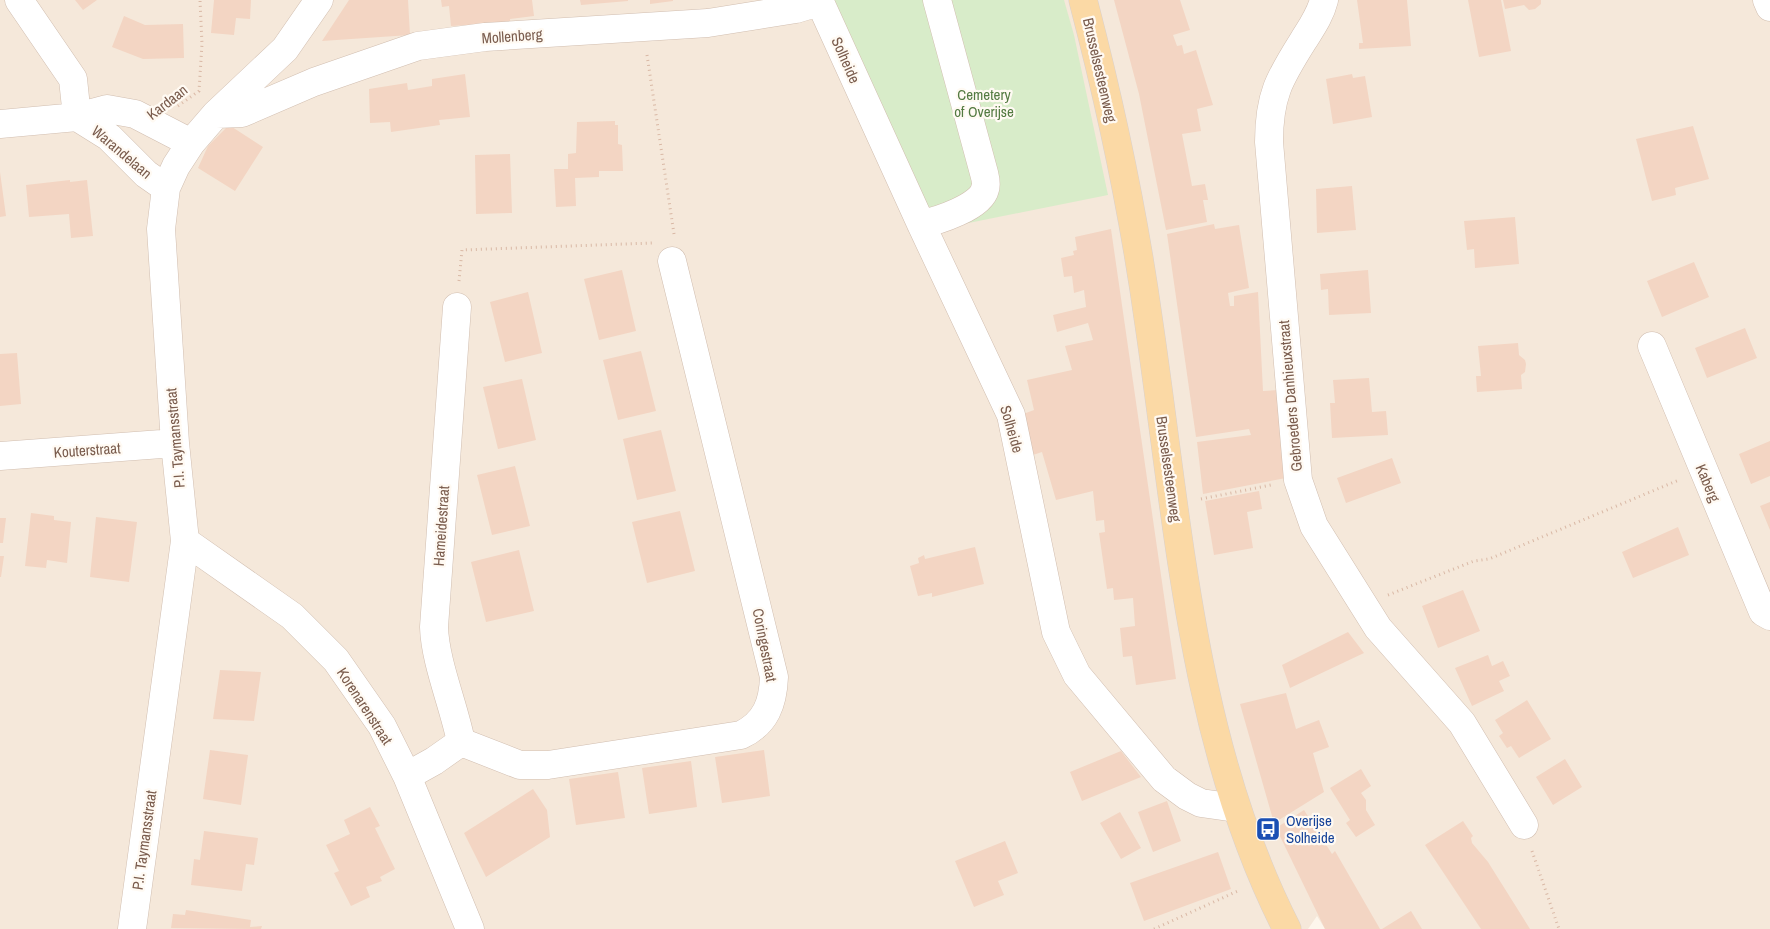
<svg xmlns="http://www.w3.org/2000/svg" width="1770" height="929" font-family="'Archivo Narrow',sans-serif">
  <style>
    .residential { fill: #f5e8da }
    .green { fill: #d8ecc9 }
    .building { fill: #f3d5c3 }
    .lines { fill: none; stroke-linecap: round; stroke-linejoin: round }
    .minor-casing { stroke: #d1beb0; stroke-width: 29 }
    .major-casing { stroke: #dad1cd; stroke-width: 29 }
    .path { stroke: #d9b8a5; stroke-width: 3; stroke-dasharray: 1 4; stroke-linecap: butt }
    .minor { stroke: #fff; stroke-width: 28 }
    .major { stroke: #fbd9a5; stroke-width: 28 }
    .labels { text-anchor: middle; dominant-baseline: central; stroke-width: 4.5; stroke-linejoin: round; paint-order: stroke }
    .street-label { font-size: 15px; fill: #7a5c4d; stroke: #fffaf3 }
    .park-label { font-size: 15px; fill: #537a41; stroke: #fffaf3 }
    .transit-label { font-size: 15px; fill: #164399; stroke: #fffaf3; text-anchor: start }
  </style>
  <rect width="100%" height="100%" fill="#fdf6ec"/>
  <!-- residential -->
  <path class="residential" d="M 0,0 L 1770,0 L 1770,929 L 1325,929 L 1317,916 L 1308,929 L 0,929 Z"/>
  <!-- green -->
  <path class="green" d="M 828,0 L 1064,0 L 1074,35 L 1108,195 L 939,229 L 921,209 Z"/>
  <!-- building -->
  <path class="building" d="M 75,0 L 97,0 L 83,10 Z
    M 214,0 L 251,0 L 250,19 L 236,18 L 234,35 L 211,33 Z
    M 349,0 L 408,0 L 410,35 L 322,41 Z
    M 441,0 L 532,0 L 534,16 L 510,19 L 511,28 L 469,31 L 468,25 L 451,26 L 449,6 L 442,7 Z
    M 580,0 L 628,0 L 628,1 L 581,5 Z
    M 650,0 L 673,0 L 673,1 L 650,4 Z
    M 1114,0 L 1180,0 L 1190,30 L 1173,35 L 1177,46 L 1182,45 L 1184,54 L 1196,50 L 1213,105 L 1197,109 L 1201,131 L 1182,134 L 1192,186 L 1205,184 L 1208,200 L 1203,200 L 1207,222 L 1166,230 L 1139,94 Z
    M 1357,0 L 1407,0 L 1411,46 L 1359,49 L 1359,43 L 1363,43 Z
    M 1468,0 L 1501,0 L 1511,51 L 1479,57 Z
    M 1503,0 L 1541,0 L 1541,4 L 1535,9 L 1529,10 L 1524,5 L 1505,9 Z
    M 124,16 L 145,25 L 183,24 L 184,58 L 143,59 L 112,47 Z
    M 465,74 L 470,117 L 439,120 L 440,125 L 391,132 L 390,122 L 370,123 L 369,89 L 407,83 L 408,90 L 432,86 L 432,79 Z
    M 1352,74 L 1353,78 L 1365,76 L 1372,117 L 1333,124 L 1326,79 Z
    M 615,121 L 615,125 L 618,125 L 618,144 L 622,145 L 623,171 L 599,171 L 599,177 L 575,178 L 576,206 L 556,207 L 554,169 L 568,169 L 568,154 L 576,153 L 577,122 Z
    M 229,125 L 263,147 L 235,191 L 198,168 L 208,146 Z
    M 1693,126 L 1709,179 L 1675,188 L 1676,195 L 1652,201 L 1636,139 Z
    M 510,154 L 512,213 L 476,214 L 475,155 Z
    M 0,172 L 6,216 L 0,217 Z
    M 70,180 L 70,182 L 87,180 L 93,236 L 71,238 L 69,214 L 29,217 L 26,185 Z
    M 1352,186 L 1356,230 L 1317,233 L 1316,189 Z
    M 1515,217 L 1519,264 L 1475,268 L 1474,249 L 1467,250 L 1464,221 Z
    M 1214,224 L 1215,229 L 1239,225 L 1249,288 L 1228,293 L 1230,306 L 1234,306 L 1234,296 L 1258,292 L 1263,391 L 1279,390 L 1286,478 L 1203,494 L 1197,442 L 1251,435 L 1249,429 L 1196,437 L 1167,234 Z
    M 1111,229 L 1176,679 L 1136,685 L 1132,656 L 1123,657 L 1120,628 L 1135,626 L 1133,598 L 1114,600 L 1113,588 L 1107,589 L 1099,533 L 1105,532 L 1104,520 L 1096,521 L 1093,491 L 1056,500 L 1042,452 L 1030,456 L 1018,416 L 1034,410 L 1027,380 L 1072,370 L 1065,346 L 1093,340 L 1088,323 L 1057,332 L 1053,315 L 1086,307 L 1084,290 L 1074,293 L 1072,276 L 1064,277 L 1061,258 L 1074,255 L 1073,251 L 1077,250 L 1075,237 Z
    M 1694,262 L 1709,297 L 1662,317 L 1647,281 Z
    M 622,270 L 636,331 L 599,340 L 584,279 Z
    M 1368,270 L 1371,313 L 1329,315 L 1328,289 L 1321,290 L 1320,274 Z
    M 528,292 L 542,353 L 505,362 L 490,302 Z
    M 1745,328 L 1757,358 L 1707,378 L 1695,348 Z
    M 1518,343 L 1519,355 L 1525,360 L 1526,364 L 1525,372 L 1521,375 L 1522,389 L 1477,392 L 1476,376 L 1481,376 L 1478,346 Z
    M 641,351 L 656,411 L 618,420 L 603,360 Z
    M 17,353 L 21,404 L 0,406 L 0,354 Z
    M 1369,378 L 1372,412 L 1386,411 L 1388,435 L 1332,438 L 1330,403 L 1335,403 L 1333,380 Z
    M 522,379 L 536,440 L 498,449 L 483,387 Z
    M 661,430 L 676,491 L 637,500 L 623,439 Z
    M 1770,441 L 1770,476 L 1751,484 L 1739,454 Z
    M 1392,458 L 1401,483 L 1346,503 L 1337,478 Z
    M 515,466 L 530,526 L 492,535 L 477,475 Z
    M 1259,491 L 1262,509 L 1247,512 L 1253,548 L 1214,555 L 1205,501 Z
    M 1770,502 L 1770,530 L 1760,506 Z
    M 680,511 L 695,571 L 647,583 L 632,522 Z
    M 31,513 L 54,516 L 54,520 L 71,522 L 67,563 L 47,560 L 46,568 L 25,566 Z
    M 96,517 L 137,522 L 129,582 L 90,577 Z
    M 0,518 L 6,518 L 3,543 L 0,543 Z
    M 1678,527 L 1689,555 L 1633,578 L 1622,552 Z
    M 975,547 L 984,584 L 932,597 L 932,593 L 918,596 L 910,566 L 919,563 L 918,558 L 924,555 L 925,559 Z
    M 519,550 L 534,611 L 486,622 L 471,562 Z
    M 0,556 L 4,556 L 1,577 L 0,577 Z
    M 1463,590 L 1480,631 L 1438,648 L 1422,606 Z
    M 1348,632 L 1364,653 L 1290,688 L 1282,665 Z
    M 1488,655 L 1492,666 L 1503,661 L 1510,676 L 1499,681 L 1504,691 L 1472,706 L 1455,668 Z
    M 220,670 L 261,672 L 254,721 L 213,719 Z
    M 1286,693 L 1296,729 L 1319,720 L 1329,747 L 1313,753 L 1324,792 L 1274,823 L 1240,704 Z
    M 1527,700 L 1551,739 L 1519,758 L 1511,746 L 1507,748 L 1499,736 L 1503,733 L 1495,720 Z
    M 210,750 L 248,755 L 241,805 L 203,799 Z
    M 764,750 L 770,796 L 722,803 L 715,757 Z
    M 1121,751 L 1141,777 L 1082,801 L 1070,772 Z
    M 1565,759 L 1582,787 L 1553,805 L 1536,777 Z
    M 691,761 L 697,807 L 649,814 L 642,768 Z
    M 1361,769 L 1371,786 L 1361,793 L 1366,800 L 1366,810 L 1375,825 L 1356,837 L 1346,823 L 1350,820 L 1330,788 Z
    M 618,772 L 625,818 L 576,825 L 569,779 Z
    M 533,789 L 547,810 L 550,837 L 486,877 L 464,833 Z
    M 1167,801 L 1181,841 L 1153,852 L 1138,812 Z
    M 370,807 L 380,826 L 375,828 L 395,869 L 380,877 L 382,881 L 366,887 L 370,897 L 351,906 L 334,873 L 339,871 L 326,845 L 350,834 L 344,820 Z
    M 1304,810 L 1332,854 L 1335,851 L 1380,929 L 1325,929 L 1276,828 Z
    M 1120,812 L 1141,848 L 1121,859 L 1100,823 Z
    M 1463,821 L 1473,836 L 1471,838 L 1472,843 L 1488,862 L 1530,929 L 1481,929 L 1425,845 Z
    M 204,831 L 258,838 L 254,865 L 246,864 L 242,891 L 191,885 L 194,859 L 200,860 Z
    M 1005,841 L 1018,873 L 998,881 L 1004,895 L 974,907 L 955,861 Z
    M 1218,852 L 1231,889 L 1144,921 L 1130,883 Z
    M 186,910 L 251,920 L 250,927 L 262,926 L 261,929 L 171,928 L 173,914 L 185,915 Z
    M 1411,911 L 1422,929 L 1382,929 Z"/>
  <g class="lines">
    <defs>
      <path id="minor" d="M 19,0 L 73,79 L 77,117
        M 819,0 L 921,224 L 1011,415 L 1056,632 L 1077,675 L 1164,779 L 1187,796 L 1201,803 L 1236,808
        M 1324,0 C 1320,16 1311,28 1303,41 C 1279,79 1269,96 1269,142 L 1298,480 L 1314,526 L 1378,628 L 1462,723 L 1524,825
        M 1767,0 L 1770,7
        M 216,114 L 242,113 L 314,82 L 418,46 L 485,37 L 708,23 L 796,9 L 819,2
        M 77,117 L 109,137 L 146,174 L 166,188
        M 0,124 L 77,117 L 107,109 L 135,114 L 191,143
        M 921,224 C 937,221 981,207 985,189 C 987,184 985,177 984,173 L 937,0
        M 457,307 L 434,627 C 435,662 454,706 461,742
        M 1652,346 L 1763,612 L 1770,616
        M 0,456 L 175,443
        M 185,541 L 292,616 L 336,660 L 382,726 L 407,776 L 470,929
        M 407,776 L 434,761 L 461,742 L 520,765 L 548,765 L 741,735 C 766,723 773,703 774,677 L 672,261
        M 132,929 L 185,541 L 175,443 L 161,229 L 166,188 L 176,166 L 191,143 L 216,114 L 285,49 L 319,0"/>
      <path id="major" d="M 1083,0 C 1111,107 1134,215 1149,324 C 1179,528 1192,743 1287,929"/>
    </defs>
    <!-- minor casing -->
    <use href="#minor" class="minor-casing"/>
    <!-- major casing -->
    <use href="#major" class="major-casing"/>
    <!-- path -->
    <path class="path" d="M 647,55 L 674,234
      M 178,106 L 199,91 L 202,44 L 200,0
      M 459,281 L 462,250 L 652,243
      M 1201,499 L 1271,485
      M 1388,595 L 1474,561 L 1489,559 L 1679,480
      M 1532,851 L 1559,929
      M 1154,929 L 1240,890"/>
    <!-- minor -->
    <use href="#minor" class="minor"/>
    <!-- major -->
    <use href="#major" class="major"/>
  </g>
  <!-- icons -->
  <defs>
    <symbol id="bus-square" viewBox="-11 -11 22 22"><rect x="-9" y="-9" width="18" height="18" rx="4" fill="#1a4fb4" stroke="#fffaf3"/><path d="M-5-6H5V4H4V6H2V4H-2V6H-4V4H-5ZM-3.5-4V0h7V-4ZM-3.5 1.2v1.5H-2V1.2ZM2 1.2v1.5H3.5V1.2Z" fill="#fff"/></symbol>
  </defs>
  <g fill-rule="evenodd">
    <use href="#bus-square" x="1254" y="815" width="28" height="28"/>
  </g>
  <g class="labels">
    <!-- street labels -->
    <g class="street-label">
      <text transform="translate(512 36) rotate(-4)">Mollenberg</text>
      <text transform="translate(846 60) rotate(66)">Solheide</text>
      <text transform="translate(1100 70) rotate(77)">Brusselsesteenweg</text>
      <text transform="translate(167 102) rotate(-38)">Kardaan</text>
      <text transform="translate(122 152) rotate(40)">Warandelaan</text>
      <text transform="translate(1290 396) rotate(-95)">Gebroeders Danhieuxstraat</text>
      <text transform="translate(1012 429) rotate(74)">Solheide</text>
      <text transform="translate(175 438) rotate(-95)">P.I. Taymansstraat</text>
      <text transform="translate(87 450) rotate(-4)">Kouterstraat</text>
      <text transform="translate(1169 469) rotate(82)">Brusselsesteenweg</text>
      <text transform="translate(1708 483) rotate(67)">Kaberg</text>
      <text transform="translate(441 526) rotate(-86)">Hameidestraat</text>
      <text transform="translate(765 645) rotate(79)">Coringestraat</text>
      <text transform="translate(365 706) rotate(57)">Korenarenstraat</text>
      <text transform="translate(144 840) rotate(-82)">P.I. Taymansstraat</text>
    </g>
    <!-- park labels -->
    <g class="park-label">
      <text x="984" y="94">Cemetery<tspan x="984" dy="17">of Overijse</tspan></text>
    </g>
    <!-- transit labels -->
    <g class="transit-label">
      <text x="1286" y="820">Overijse<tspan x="1286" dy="17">Solheide</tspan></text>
    </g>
  </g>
</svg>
